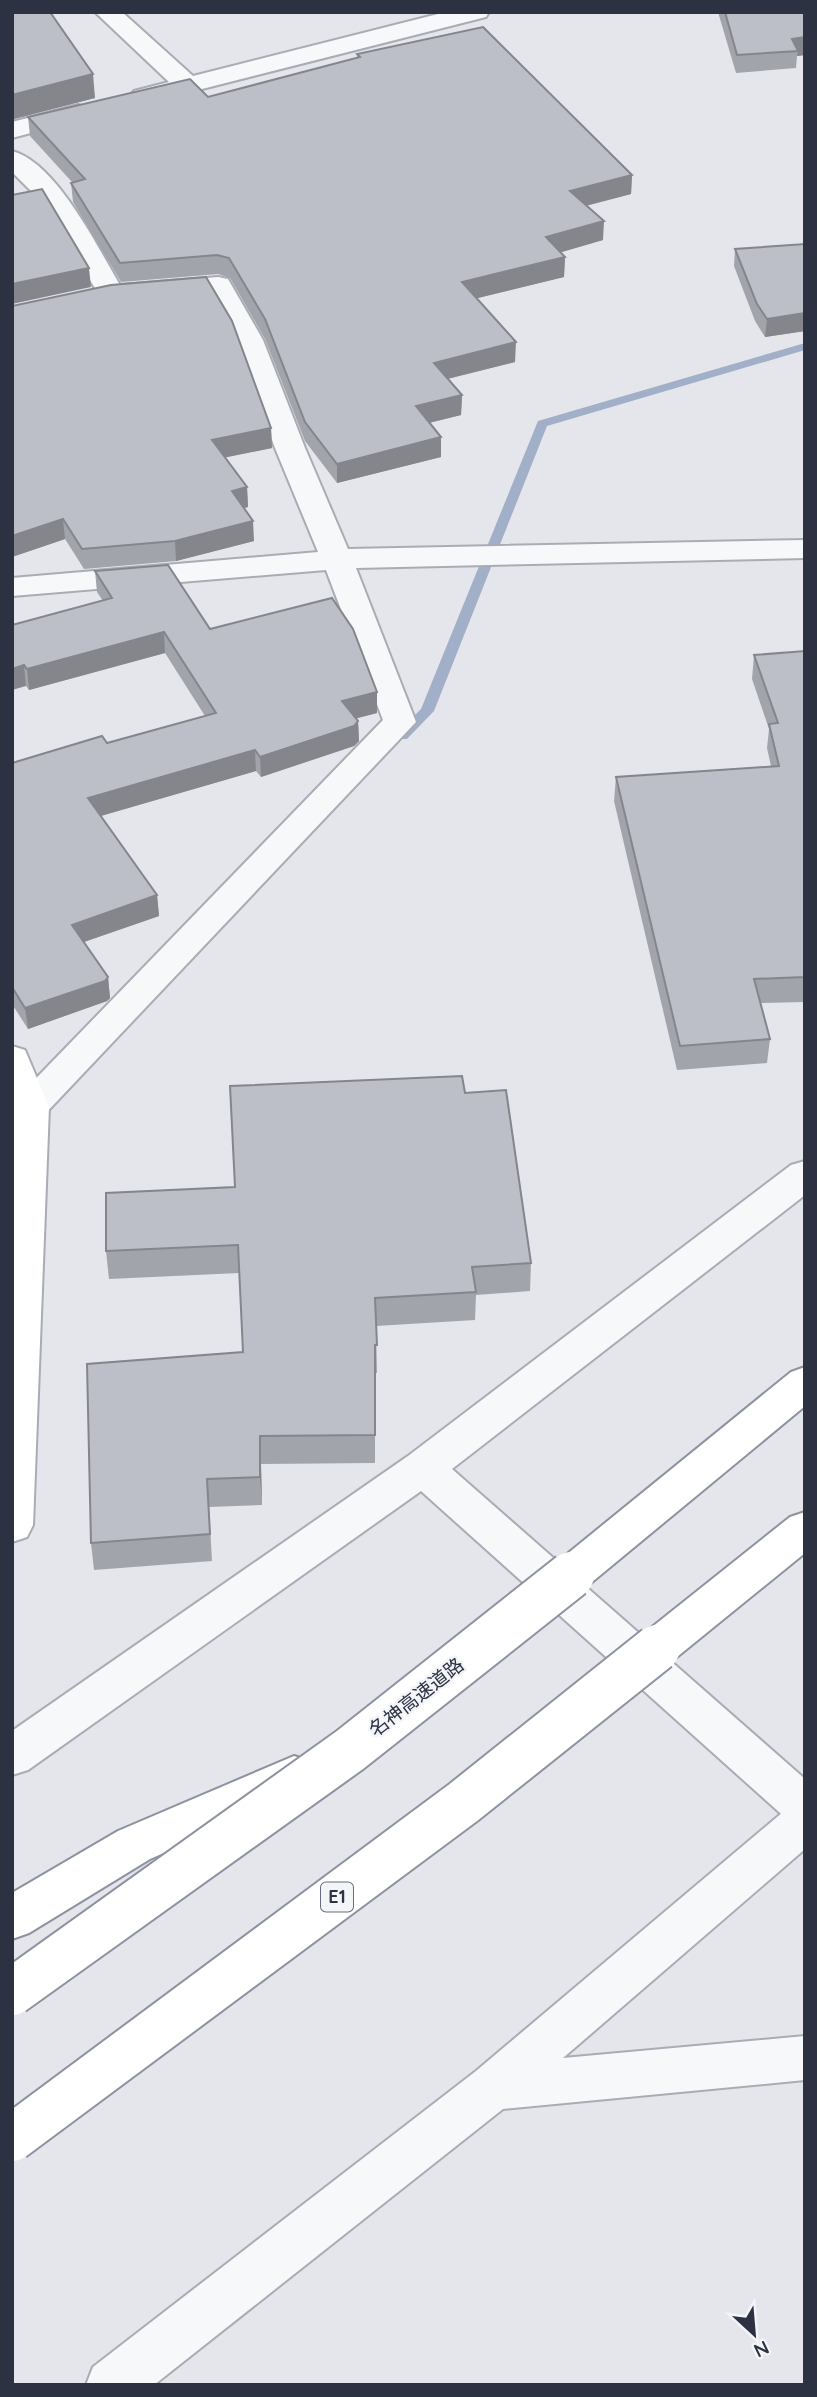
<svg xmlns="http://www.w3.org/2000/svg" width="817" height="2397" font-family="Quicksand,'Noto Sans JP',sans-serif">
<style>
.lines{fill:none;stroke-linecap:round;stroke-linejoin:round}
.stream{fill:#a2afc8;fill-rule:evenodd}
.minor-casing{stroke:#a9acb5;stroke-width:4}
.tertiary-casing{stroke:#a9acb5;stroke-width:4}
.secondary-casing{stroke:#a9acb5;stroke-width:4}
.motorway-casing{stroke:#8d92a1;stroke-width:4}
.minor{fill:#f7f8fa;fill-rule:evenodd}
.tertiary{fill:#f7f8fa;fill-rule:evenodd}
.secondary{fill:#fff;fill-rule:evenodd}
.motorway{fill:#fff;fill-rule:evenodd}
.motorway-bridge-casing{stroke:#8d92a1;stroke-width:50;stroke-linecap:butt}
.motorway-bridge{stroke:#fff;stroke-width:46}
.wall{fill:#a2a4ac}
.shaded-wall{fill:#84868c}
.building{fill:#bcbfc8;stroke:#84868c;stroke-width:2}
.labels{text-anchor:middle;stroke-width:5;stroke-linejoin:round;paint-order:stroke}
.shield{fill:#f4f5f9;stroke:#696c7a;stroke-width:2}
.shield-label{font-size:18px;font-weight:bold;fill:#2d3243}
.street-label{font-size:19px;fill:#2d3243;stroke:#f4f5f9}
</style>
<rect width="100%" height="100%" fill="#e4e6eb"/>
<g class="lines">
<!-- stream -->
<path class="stream" d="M805,343V350L547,426L434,711L407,739H397L395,736L397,733L421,709L538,421Z"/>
<defs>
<path id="minor" d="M95,12H122L193,76L446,12H489L486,17L143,104L134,101L130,96L134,91L169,82Z
M78,105L87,108L91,113L87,118L12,138V122Z
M12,151C56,162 98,248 120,285L218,277L228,279L263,340L305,448L348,549L805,540V558L356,568L416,722L43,1116L30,1120L17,1116L12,1105L17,1098L383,720L326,570L12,596V578L318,552L275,448L235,340L209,294L112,302L102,300L45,205L12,172Z
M805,1161V1195L452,1469L805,1779V1827L789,1821L421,1491L28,1770L12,1775V1731L408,1456L791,1165Z"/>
<path id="tertiary" d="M805,1801V1849L563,2058L805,2036V2080L503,2109L154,2385H86L93,2367L476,2071L789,1807Z"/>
<path id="secondary" d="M12,1046L25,1050L49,1107L33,1525L27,1537L12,1542Z"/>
<path id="motorway" d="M805,1367V1406L586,1587L571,1592L556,1587L550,1575L556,1563L791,1372Z
M805,1512V1553L672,1661L657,1666L642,1661L635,1648L642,1635L790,1517Z
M294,1756L310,1761L317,1775L310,1789L150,1859L29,1933L12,1939V1893L118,1831Z"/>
</defs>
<!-- minor casing -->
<use href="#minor" class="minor-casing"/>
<!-- tertiary casing -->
<use href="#tertiary" class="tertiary-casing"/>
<!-- secondary casing -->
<use href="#secondary" class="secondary-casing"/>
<!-- motorway casing -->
<use href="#motorway" class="motorway-casing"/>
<!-- minor -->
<use href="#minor" class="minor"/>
<!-- tertiary -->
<use href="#tertiary" class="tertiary"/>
<!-- secondary -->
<use href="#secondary" class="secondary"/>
<!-- motorway -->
<use href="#motorway" class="motorway"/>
<defs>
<path id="motorway-bridge" d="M12,1992L350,1750L571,1575
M12,2138L464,1802L657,1648"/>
</defs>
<!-- motorway-bridge casing -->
<use href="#motorway-bridge" class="motorway-bridge-casing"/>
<!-- motorway-bridge -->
<use href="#motorway-bridge" class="motorway-bridge"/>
</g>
<!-- wall -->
<path class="wall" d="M12,12L95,98L14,119L12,116Z
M718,12H805V55L797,56L796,68L736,73Z
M357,54L632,175L631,194L586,206L603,240L560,252L565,257L564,277L476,298L515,362L448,379L462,395L461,415L429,423L441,457L337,483L305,441L265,339L230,278L218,274L121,282L73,202L71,183L72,182L30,136L28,117L208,97L357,58Z
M805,244V331L765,337L755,321L734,266L735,249Z
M12,306L271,428L272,448L225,457L247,487L248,507L244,508L254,541L176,561L84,569L65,539L12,557Z
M95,571L377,713L356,718L358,721L359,741L354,746L261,777L256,771L101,816L157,895L159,916L84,942L108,977L110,998L107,1001L28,1029L12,1004V763L107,743L205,716L165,653L29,690L26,686L12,625L103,601L97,592Z
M805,651V1002L760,1003L770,1039L767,1063L677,1070L614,801L616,777L771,766L767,748L769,729L752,679L754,655Z
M465,1093L531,1263L530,1291L476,1295L475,1320L376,1326L377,1373H375V1463L261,1464L262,1505L209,1507L212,1561L94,1570L91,1543L243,1352L239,1273L109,1279L106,1251L235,1187Z"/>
<!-- shaded-wall -->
<path class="shaded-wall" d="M805,37V55L797,56L798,51L792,39Z
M93,74L95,98L14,119L12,95Z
M632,175L631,194L569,210L570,191Z
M604,221L603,240L545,257L546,237Z
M565,257L564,277L462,302V282Z
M89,268L91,287L12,304V284Z
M805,313V331L765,337L767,319Z
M516,342L515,362L434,382V363Z
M462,395L461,415L416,426V406Z
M271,428L272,448L213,460L212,440Z
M441,437V457L337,483V464Z
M247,487L248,507L233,511L232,491Z
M63,519L65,539L12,557V536Z
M253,521L254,541L176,561L175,541Z
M164,632L165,653L29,690L27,669Z
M24,665L26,686L12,690V669Z
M377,692V713L343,722L342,701Z
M358,721L359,741L354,746L261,777L260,757Z
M255,750L256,771L90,819L88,798Z
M157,895L159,916L75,945L72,925Z
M108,977L110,998L107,1001L28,1029L25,1008Z
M260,1436L261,1464L262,1505L260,1477Z"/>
<!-- building -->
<path class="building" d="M12,12H50L93,74L12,95Z
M725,12H805V37L792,39L798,51L737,55Z
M483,27L632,175L570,191L604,221L546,237L565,257L462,282L516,342L434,363L462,395L416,406L441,437L337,464L305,422L265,319L229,258L217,255L120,263L71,183L85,179L28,117L190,79L208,97L360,57L357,54Z
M42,189L89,268L12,284V195Z
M805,244V313L767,319L757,304L735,249Z
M206,277L232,321L271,428L212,440L247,487L232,491L253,521L175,541L82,549L63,519L12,536V306L111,285Z
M168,565L210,629L332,598L353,629L377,692L342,701L358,721L354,726L260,757L255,750L88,798L157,895L72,925L108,977L105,981L25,1008L12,987V763L102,736L107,743L216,713L164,632L27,669L24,665L12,669V625L112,598L95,571Z
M805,651V977L754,979L770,1039L680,1046L616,777L779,766L769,724L778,723L754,655Z
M462,1076L465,1093L506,1090L531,1263L472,1267L476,1292L375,1298L377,1345H375V1435L260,1436V1477L207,1479L210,1534L91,1543L87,1364L243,1352L238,1245L106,1251V1193L235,1187L230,1086Z"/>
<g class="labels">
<!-- shield labels -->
<rect class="shield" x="321" y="1882.5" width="32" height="29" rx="5"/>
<g class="shield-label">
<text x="337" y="1903">E1</text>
</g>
<!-- street labels -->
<g class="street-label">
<text transform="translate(416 1697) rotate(-38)" y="7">名神高速道路</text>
</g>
</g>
<!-- border -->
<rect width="817" height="2397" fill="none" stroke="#2d3243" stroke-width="28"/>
<!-- north arrow -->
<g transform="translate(754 2334) rotate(154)" stroke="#f4f5f9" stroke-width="5" paint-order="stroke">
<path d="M0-5L12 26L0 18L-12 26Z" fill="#2d3243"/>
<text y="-10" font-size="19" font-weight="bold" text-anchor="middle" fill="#2d3243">N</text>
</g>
</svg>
